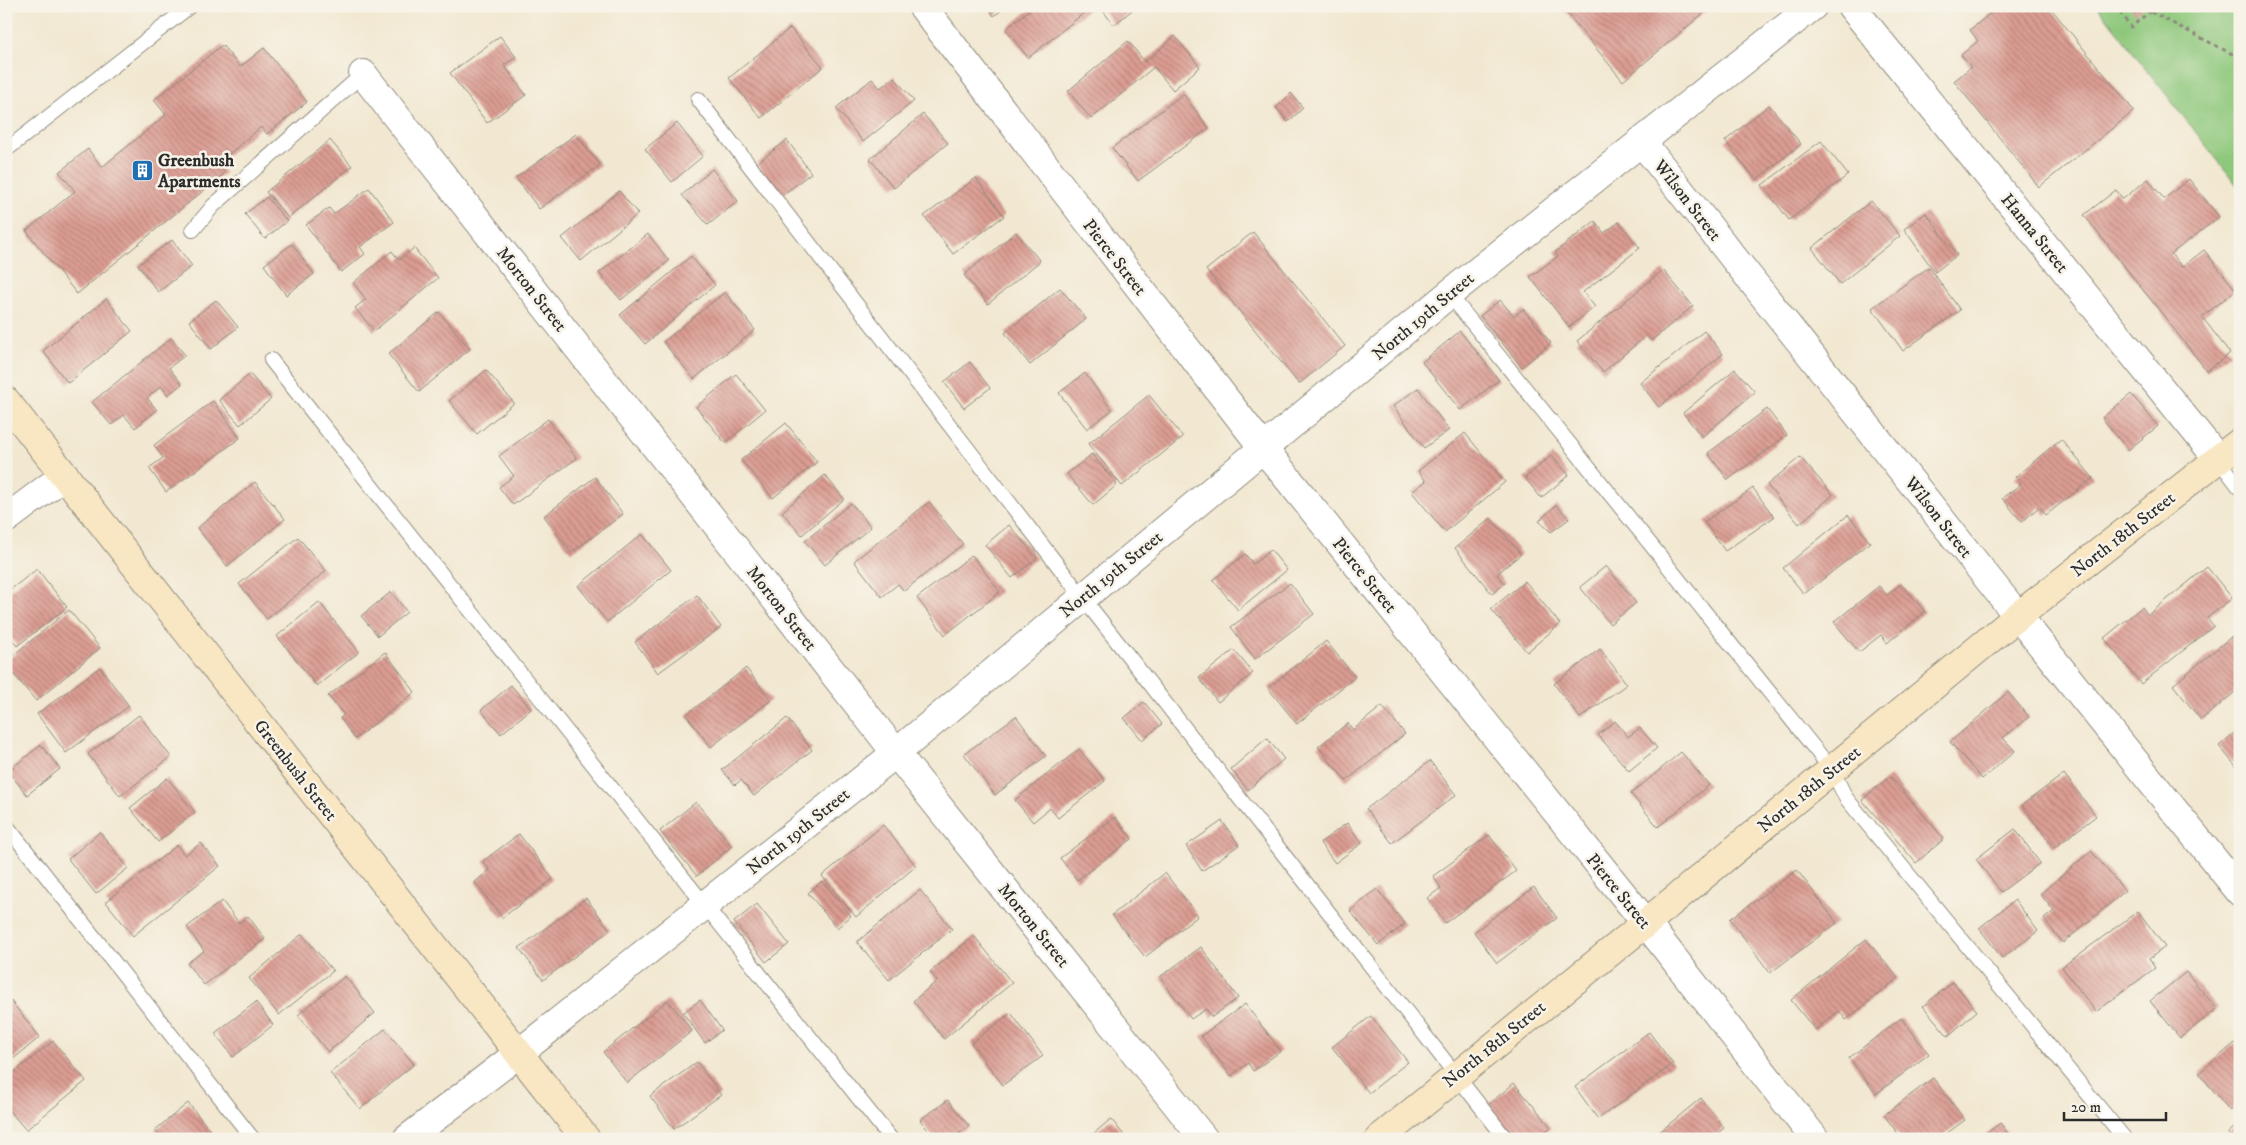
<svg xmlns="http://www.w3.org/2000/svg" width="2246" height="1145" font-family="'IM FELL DW Pica',serif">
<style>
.park{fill:#8ec87c;stroke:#5c7a54}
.building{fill:url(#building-back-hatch)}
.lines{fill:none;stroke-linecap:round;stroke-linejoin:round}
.service-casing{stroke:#8e8a7e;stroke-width:16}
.minor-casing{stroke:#8e8a7e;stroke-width:30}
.secondary-casing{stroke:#8e8a7e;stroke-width:30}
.path{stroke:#8e8a7e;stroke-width:3;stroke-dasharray:4 4;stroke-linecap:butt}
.service{stroke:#fff;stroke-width:14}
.minor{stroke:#fff;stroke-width:28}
.secondary{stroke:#f9e7c3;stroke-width:28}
.labels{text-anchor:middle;stroke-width:5;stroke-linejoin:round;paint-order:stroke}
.poi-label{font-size:18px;font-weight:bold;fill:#2b2b2b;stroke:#f7f3e8;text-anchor:start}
.street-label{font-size:18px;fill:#2b2b2b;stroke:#f7f3e8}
</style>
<defs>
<pattern id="building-back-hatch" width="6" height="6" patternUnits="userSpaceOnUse" patternTransform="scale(1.25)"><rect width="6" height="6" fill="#dc9d93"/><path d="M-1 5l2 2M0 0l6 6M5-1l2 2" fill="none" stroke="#b38078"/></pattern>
</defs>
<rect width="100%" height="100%" fill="#f7f3e8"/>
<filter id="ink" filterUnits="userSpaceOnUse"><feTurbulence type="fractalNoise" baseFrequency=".02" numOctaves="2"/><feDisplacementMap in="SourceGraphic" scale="10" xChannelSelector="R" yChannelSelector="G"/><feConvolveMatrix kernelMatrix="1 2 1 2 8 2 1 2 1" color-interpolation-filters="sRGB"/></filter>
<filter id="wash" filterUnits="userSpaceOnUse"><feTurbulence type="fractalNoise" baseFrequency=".0096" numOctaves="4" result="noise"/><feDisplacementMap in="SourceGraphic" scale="20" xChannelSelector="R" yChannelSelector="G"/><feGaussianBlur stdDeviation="1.12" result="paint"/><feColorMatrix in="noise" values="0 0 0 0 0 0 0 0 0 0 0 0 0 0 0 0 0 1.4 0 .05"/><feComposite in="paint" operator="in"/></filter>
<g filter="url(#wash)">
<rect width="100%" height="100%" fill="#f2e8d1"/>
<!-- park -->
<path class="park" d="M2097,6H2240V189Z"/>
<g id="blocks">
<!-- building -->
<path class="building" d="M987,6H1007L994,16Z
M1034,6H1088L1090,8L1028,58L1006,29Z
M1099,6H1137L1114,25Z
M1561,6H1712L1623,81Z
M1999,6H2049L2134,111L2039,187L1954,81L1971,67L1961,55L1978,41L1970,30Z
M2130,6H2146L2135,14Z
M790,28L823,67L761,118L729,78Z
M500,36L516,57L504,65L526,95L487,123L450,73Z
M1175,36L1200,67L1173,90L1154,67L1091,119L1068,91L1128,41L1145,62Z
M222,45L240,67L264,48L307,102L267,134L261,127L217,164L225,173L77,294L26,231L75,191L59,172L88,149L102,167L166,115L154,100Z
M894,77L914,101L863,142L836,108L872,79L880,88Z
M1291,93L1303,108L1288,122L1276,108Z
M1183,94L1209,128L1138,181L1112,148Z
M1769,105L1801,144L1756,180L1725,141Z
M923,114L948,143L894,188L870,159Z
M677,123L703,156L672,182L645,149Z
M576,134L600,165L539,209L516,178Z
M330,140L352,166L288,218L266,192Z
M787,140L811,173L781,196L757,163Z
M1821,141L1848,175L1789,220L1762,185Z
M712,169L738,201L708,225L682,195Z
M976,178L1004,216L953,254L924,216Z
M2148,179L2164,199L2189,179L2219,217L2171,254L2182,267L2204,250L2236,290L2202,317L2230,353L2207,371L2084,215L2116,190L2123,199Z
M369,188L394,222L360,247L365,254L341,272L306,225L329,208L334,214Z
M619,191L638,214L581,261L562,238Z
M267,197L287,221L265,239L245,214Z
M1871,201L1900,236L1840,284L1812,248Z
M1926,213L1957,255L1935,272L1904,229Z
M1595,221L1604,233L1619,222L1640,248L1583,292L1595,307L1569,327L1530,277L1558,256L1555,252Z
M1016,232L1040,261L988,304L964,275Z
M1253,232L1345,346L1299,384L1206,270Z
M648,234L669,261L621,300L599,273Z
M172,240L192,266L158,292L138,265Z
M292,244L314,274L286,295L264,265Z
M414,248L438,278L374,331L355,308L366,299L353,283L392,251L399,260Z
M691,256L715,285L645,344L620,315Z
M1929,267L1960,310L1903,351L1872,308Z
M1663,270L1693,306L1651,341L1646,336L1603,372L1577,341Z
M1060,288L1086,319L1030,365L1005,333Z
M725,292L755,330L694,379L663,342Z
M106,299L132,331L68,383L43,351Z
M216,300L238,327L211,349L189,321Z
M1500,300L1514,316L1523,309L1551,343L1522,367L1480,316Z
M439,312L470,349L419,392L388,354Z
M1460,331L1499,380L1460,410L1422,362Z
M1704,331L1723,354L1659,407L1640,383Z
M171,338L185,355L169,368L182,384L168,395L161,386L147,398L157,410L135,428L124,415L111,425L92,402Z
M970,362L990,388L964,408L944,382Z
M1735,369L1755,392L1702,437L1683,413Z
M486,370L514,403L477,434L449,401Z
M1085,373L1112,410L1087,429L1059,393Z
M250,374L271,399L240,425L219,400Z
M736,374L765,410L725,443L696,407Z
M1418,388L1449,430L1424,448L1393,406Z
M2131,394L2158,426L2128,450L2102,418Z
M1149,395L1183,437L1122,486L1088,444Z
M213,401L240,438L166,492L149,468L163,458L154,445Z
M1767,409L1787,435L1728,480L1708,453Z
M548,419L577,458L513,505L499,487L514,476L499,456Z
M786,423L817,462L773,498L741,460Z
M1465,433L1505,482L1445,532L1412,492L1426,481L1418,471Z
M2061,439L2093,478L2046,515L2039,507L2022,522L2002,498L2021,484L2015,477Z
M1092,454L1117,485L1093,505L1067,474Z
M1552,455L1569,475L1541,498L1525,478Z
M1800,457L1833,495L1799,524L1767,485Z
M825,475L844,499L802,535L782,512Z
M595,477L623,514L571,553L544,516Z
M255,482L285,519L227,566L197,528Z
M1753,488L1774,517L1725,551L1704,522Z
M929,502L963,544L904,591L898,584L882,597L854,561Z
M851,503L871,527L825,565L805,541Z
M1556,505L1569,519L1551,532L1539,521Z
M1848,515L1870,542L1804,594L1783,568Z
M1491,518L1521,554L1497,574L1505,583L1492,594L1455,548Z
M1009,525L1037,558L1012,578L985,545Z
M642,534L671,570L607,622L578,586Z
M298,537L326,571L267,619L239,584Z
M1271,550L1287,570L1238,610L1213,580L1245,554L1253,564Z
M972,555L1000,592L945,635L917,598Z
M1606,566L1636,603L1610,624L1580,587Z
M2207,567L2232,598L2207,618L2214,626L2141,684L2104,638L2142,607L2148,615Z
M37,569L67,607L17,646L6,632V593Z
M1525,581L1560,624L1527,652L1491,609Z
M1290,583L1314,614L1255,659L1231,627Z
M1901,584L1925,612L1887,643L1881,635L1859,652L1834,622L1879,586L1887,595Z
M391,592L407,612L378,636L361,616Z
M697,595L721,627L658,673L635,642Z
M319,602L359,652L317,686L277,636Z
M69,610L100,648L36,701L6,665V661Z
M2231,637L2240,648V688L2201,720L2173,685Z
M1326,641L1355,677L1297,724L1268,688Z
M1600,649L1627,684L1580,718L1554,684Z
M1234,650L1253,673L1218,702L1199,678Z
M385,652L415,692L355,739L340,718L344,715L328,696Z
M100,667L129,706L66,753L37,714Z
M746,668L771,700L711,747L686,715Z
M511,685L531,709L501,734L481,710Z
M2008,692L2029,717L2003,738L2015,751L1982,779L1950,742Z
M1144,702L1162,724L1142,740L1124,718Z
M1382,706L1405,734L1346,781L1318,747L1348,723L1353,730Z
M139,715L171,757L120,796L88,754Z
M1016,716L1046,756L995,795L964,754Z
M787,718L812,750L754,796L741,780L735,785L722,770Z
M1615,721L1628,737L1640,728L1657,748L1629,771L1598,735Z
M2240,728V771L2219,746Z
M1267,738L1284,759L1248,790L1231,769Z
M41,745L60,769L27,795L8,771Z
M1079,749L1105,781L1058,818L1050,808L1033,822L1015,800Z
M1681,752L1709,785L1658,827L1631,794Z
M1430,761L1456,795L1392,843L1366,809Z
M2064,774L2096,816L2054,848L2022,805Z
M1890,776L1944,839L1916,863L1862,800Z
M167,778L195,812L158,842L130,808Z
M696,802L732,846L697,876L660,831Z
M1115,817L1132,839L1077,880L1060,858Z
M1222,821L1239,845L1202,871L1186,846Z
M1347,823L1362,843L1335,863L1320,843Z
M883,825L916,866L856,917L822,876Z
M2015,829L2040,863L2001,892L1976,859Z
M100,832L128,868L96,894L68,859Z
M519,834L553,879L502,918L475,882L490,870L483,861Z
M1489,835L1516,871L1445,923L1427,898L1441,888L1433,876Z
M201,843L220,866L133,936L106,902L177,845L185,855Z
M2091,851L2125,891L2063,943L2044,919L2054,911L2040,894Z
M1797,870L1837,923L1770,973L1730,919Z
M1165,873L1198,916L1145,957L1112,915Z
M822,881L851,916L837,928L808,893Z
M1534,887L1557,918L1497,963L1474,932Z
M1377,889L1405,924L1378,945L1350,911Z
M920,890L952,929L889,980L857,942Z
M586,898L610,930L543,980L519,948Z
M2015,900L2038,931L2002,958L1979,928Z
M222,901L239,923L248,916L265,939L204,985L187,963L204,951L187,927Z
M757,904L789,944L766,962L734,922Z
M2138,911L2165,947L2149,959L2155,968L2096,1012L2062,967Z
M302,934L333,971L279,1015L249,978Z
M974,936L1012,983L944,1039L913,1001L937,981L930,972Z
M1866,939L1898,978L1846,1020L1839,1011L1815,1030L1791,1000Z
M1201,947L1238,998L1212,1017L1206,1009L1191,1019L1160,977Z
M2186,972L2217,1009L2180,1038L2150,1001Z
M345,976L375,1013L328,1052L298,1015Z
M1953,982L1977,1011L1948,1036L1923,1006Z
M10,1000L40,1037L6,1065V1003Z
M668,1000L692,1031L627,1083L603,1052Z
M700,1000L722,1030L705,1043L683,1013Z
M256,1002L273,1025L233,1057L215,1033Z
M1245,1004L1281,1051L1253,1071L1248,1063L1231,1076L1201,1036Z
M1011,1013L1043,1056L1003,1085L971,1043Z
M1371,1016L1408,1062L1369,1093L1332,1047Z
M1901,1018L1929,1054L1876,1094L1849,1058Z
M385,1029L414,1064L360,1109L330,1073Z
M1649,1032L1673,1064L1598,1119L1575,1087Z
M53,1041L86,1081L26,1130L6,1107V1079Z
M2235,1043L2240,1049V1103L2230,1111L2199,1073Z
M697,1062L721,1095L674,1129L650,1096Z
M1933,1078L1965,1120L1939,1139H1902L1884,1115Z
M1514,1083L1551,1127L1536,1139H1516L1488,1105Z
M1701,1098L1724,1128L1711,1139H1651Z
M948,1100L969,1126L952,1139H935L920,1120Z
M188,1103L217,1139H162L155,1130Z
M1111,1119L1127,1139H1087Z
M2000,1123L2012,1139H1979Z
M2240,1123V1139H2232L2228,1133Z"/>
</g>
</g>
<g filter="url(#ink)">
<use href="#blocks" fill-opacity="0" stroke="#8e8a7e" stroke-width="1"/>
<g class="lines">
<defs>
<path id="service" d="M698,99L1083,598L1506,1139
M6,150L190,6
M193,230L213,206L363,74
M1449,294L1832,770L1846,798L2125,1139
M271,360L891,1139
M2218,459L2240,488
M6,825L253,1139"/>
<path id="minor" d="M922,6L1264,449L1646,923L1815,1139
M1851,6L2218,459
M363,74L896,753L1204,1139
M1641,141L1997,590L2240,892
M6,519L65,475
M407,1139L519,1053L896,753L1449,294L1813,6"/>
<path id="secondary" d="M6,401L586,1139
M1379,1139L1646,923L2018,616L2240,442"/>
</defs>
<!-- service casing -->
<use href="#service" class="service-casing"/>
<!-- minor casing -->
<use href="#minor" class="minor-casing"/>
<!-- secondary casing -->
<use href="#secondary" class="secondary-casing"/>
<!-- path -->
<path class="path" d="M2115,6L2131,27L2157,6
M2151,12L2240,58"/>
<!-- service -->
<use href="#service" class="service"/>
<!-- minor -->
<use href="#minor" class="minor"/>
<!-- secondary -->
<use href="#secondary" class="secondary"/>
</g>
</g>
<!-- icons -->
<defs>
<symbol id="building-square" viewBox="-11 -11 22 22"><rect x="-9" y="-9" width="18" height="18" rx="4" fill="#1f6fb2" stroke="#f7f3e8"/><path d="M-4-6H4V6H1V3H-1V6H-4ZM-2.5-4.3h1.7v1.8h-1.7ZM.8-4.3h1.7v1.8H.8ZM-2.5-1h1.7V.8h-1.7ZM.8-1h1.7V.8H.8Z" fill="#fff"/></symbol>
</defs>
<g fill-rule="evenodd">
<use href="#building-square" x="130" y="158" width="25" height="25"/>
</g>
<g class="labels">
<!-- poi labels -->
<g class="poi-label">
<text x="158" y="166">Greenbush<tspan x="158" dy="21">Apartments</tspan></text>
</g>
<!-- street labels -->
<g class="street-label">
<text transform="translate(1688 200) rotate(52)" y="6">Wilson Street</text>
<text transform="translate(2035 233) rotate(51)" y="6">Hanna Street</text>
<text transform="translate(1115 257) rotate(52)" y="6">Pierce Street</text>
<text transform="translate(532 289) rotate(52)" y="6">Morton Street</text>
<text transform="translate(1423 316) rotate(-40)" y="6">North 19th Street</text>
<text transform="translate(1939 517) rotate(52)" y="6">Wilson Street</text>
<text transform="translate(2123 534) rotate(-38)" y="6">North 18th Street</text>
<text transform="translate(1111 574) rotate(-39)" y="6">North 19th Street</text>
<text transform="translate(1365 575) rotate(51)" y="6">Pierce Street</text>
<text transform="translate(782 608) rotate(52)" y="6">Morton Street</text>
<text transform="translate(296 770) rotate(52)" y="6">Greenbush Street</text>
<text transform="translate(1809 789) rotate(-39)" y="6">North 18th Street</text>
<text transform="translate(798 831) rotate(-39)" y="6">North 19th Street</text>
<text transform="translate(1619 891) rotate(51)" y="6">Pierce Street</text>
<text transform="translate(1034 925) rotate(51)" y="6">Morton Street</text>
<text transform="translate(1494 1044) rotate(-39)" y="6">North 18th Street</text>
</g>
</g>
<!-- margin -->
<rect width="2246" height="1145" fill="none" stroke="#f7f3e8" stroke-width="25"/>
<!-- scale -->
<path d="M2064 1112v8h102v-8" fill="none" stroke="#2b2b2b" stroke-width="2.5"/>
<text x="2071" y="1112" font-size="15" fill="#2b2b2b" stroke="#f7f3e8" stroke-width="4" paint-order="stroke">20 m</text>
</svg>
